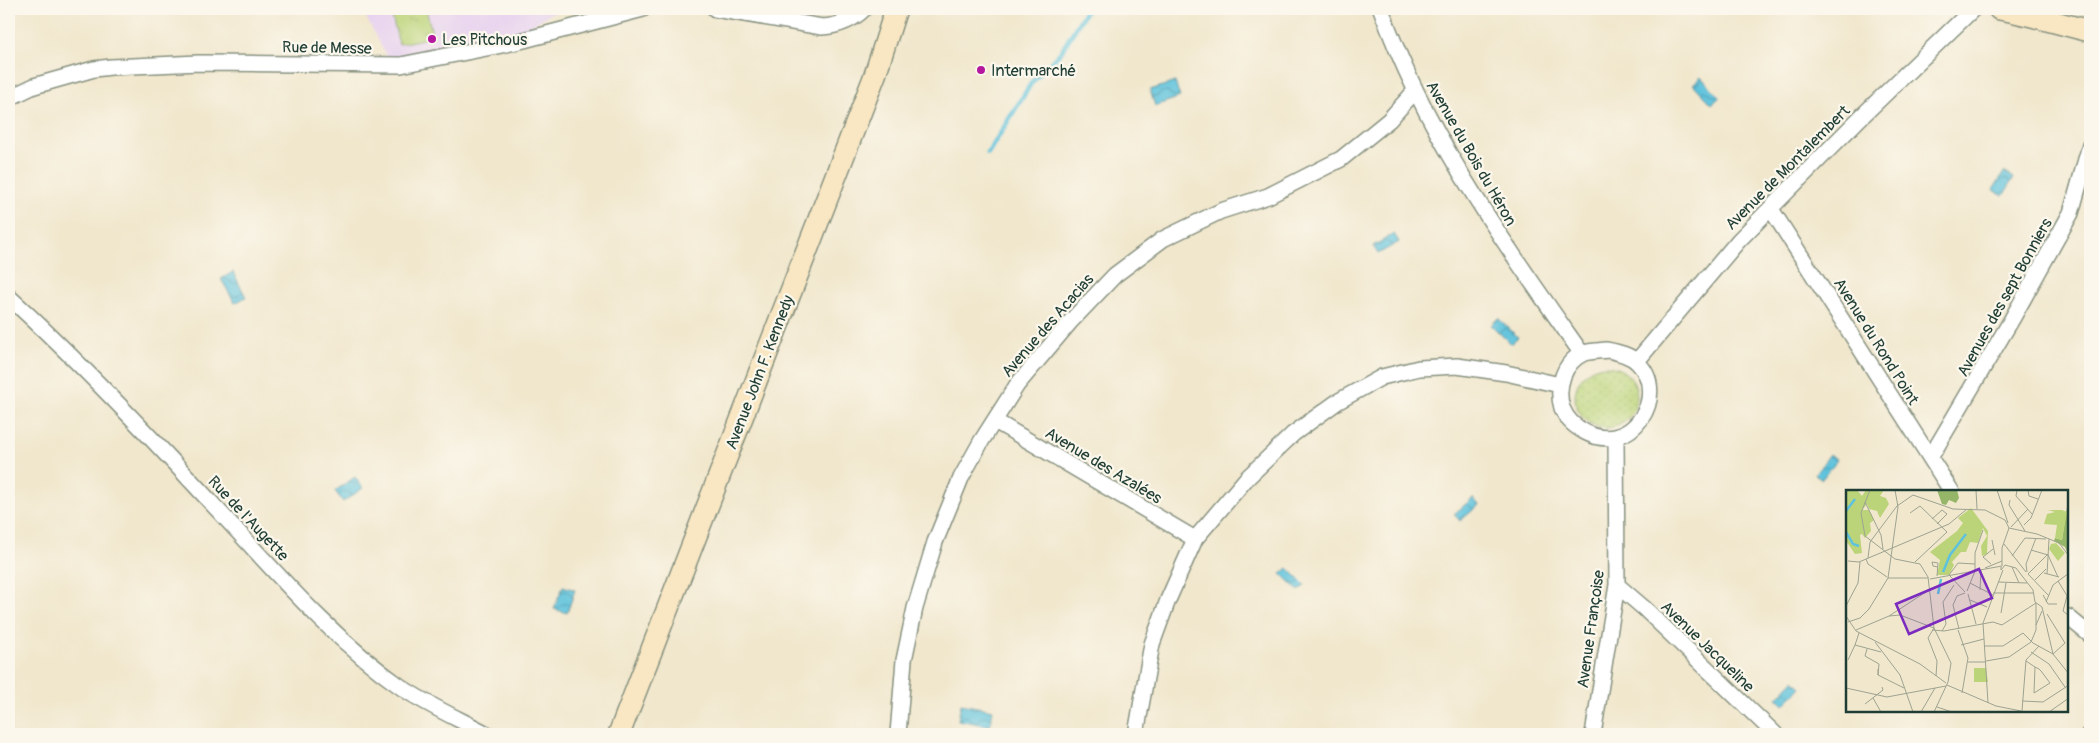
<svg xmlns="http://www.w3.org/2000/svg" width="2099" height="743" font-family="Pangolin,sans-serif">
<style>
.built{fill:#e7d2ef}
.grass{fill:url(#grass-dots);stroke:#6e8856}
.park{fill:url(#park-tufts);stroke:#6e8856}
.water{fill:url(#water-waves);stroke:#3e8088}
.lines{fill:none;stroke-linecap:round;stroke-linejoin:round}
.stream{stroke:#5ec2dc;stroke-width:5}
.street-casing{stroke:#889280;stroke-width:18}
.secondary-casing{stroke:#889280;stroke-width:24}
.street{stroke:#fff;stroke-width:15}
.secondary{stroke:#f9e7c3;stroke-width:21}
.poi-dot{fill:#b5179e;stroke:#fbf7ec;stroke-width:2}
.labels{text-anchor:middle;stroke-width:4.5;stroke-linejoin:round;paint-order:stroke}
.poi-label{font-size:16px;fill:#1f3d34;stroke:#fbf7ec;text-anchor:start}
.street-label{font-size:16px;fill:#1f3d34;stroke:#fbf7ec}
.inset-river{fill:none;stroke:#5ec2dc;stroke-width:2.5}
.inset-road{fill:none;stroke:#9da390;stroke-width:1}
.view{fill:#7b2cbf;fill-opacity:0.15;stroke:#7b2cbf;stroke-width:2.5}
.inset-edge{fill:none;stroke:#1f3d34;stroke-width:2.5}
</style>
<defs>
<pattern id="grass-dots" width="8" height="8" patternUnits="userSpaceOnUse" patternTransform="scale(1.25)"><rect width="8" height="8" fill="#bcd479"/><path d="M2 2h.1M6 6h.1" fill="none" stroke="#a1b769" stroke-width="1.8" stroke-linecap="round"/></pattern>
<pattern id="park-tufts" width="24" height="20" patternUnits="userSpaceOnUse" patternTransform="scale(1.25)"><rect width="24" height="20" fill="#bcd479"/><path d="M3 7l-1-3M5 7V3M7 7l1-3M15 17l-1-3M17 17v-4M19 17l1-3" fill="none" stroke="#a1b769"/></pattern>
<pattern id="water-waves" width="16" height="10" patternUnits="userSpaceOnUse" patternTransform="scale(1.25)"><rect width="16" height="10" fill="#5ec2dc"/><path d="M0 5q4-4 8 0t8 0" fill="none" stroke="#4d9fb3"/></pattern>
</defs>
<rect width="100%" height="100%" fill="#fbf7ec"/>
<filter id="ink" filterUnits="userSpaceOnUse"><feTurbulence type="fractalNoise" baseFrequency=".02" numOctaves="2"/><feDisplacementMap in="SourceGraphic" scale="10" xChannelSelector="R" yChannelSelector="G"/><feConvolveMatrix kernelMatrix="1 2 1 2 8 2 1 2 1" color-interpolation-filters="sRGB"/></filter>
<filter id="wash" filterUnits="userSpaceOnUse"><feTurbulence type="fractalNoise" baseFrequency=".0096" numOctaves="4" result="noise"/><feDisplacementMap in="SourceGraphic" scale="20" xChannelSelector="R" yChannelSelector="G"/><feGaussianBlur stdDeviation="1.12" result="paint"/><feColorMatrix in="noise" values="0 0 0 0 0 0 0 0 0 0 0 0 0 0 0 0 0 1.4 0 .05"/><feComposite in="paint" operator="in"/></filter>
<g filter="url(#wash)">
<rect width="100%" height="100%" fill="#f1e7cd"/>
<!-- built -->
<path class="built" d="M362,9H569L549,14L526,29L410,57L388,59Z"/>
<!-- grass -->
<path class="grass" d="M1575 397a31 31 0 1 1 62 0a31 31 0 1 1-62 0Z"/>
<!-- park -->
<path class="park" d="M390,9H426L433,37L399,44Z"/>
<!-- water -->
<path class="water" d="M1701,77L1720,97L1712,104L1693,84Z
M1175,82L1180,97L1155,106L1150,90Z
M2004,172L2014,178L2003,196L1993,190Z
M1394,234L1399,242L1378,254L1373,246Z
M233,272L246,297L235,303L221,279Z
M1498,318L1518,337L1511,344L1491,325Z
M1830,454L1837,460L1822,479L1815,474Z
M355,477L363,488L343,502L335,491Z
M1473,498L1479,505L1460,521L1454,514Z
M1288,568L1305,585L1299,591L1281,574Z
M563,586L575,590L567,613L554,609Z
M1794,680L1801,687L1784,705L1777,698Z
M961,704L993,710L990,726L958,720Z"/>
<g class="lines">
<!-- stream -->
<path class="stream" d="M988,153L1032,82L1061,52L1087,9"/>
</g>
</g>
<g filter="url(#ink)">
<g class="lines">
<defs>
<path id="street" d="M715,9L822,27C838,26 852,21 864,9
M1381,9C1427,137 1505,244 1582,354
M9,98L34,86L94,69L111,67L199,63L401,65L516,42L643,9
M1771,209L1952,492
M9,297C81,363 150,436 216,508C275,571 330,637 401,687C427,705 459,719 487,734
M1607,350C1617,352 1631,355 1638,363C1670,395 1631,457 1585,432C1574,426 1567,420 1562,408C1556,388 1563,362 1584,353C1591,351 1600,351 1607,350Z
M1637,361L1739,240L1860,118L1973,9
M995,421L1195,539
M1930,458L2012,319L2071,213L2090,145
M1617,585L1645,609L1775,734
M2068,617L2090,635
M898,734L904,660L915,608L935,542L961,478L982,440L1017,385L1071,321L1115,275L1163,239L1221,211L1268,196L1341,159L1389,120L1415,91
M1136,734L1152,644L1168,600L1195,539L1246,479L1293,434L1337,402L1382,377L1419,368L1457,366L1506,373L1560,385
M1593,734L1617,585L1616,437
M2089,734L2090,733"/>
<path id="secondary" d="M1999,9C2030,14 2059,24 2090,31
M619,734L875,75L896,9"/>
</defs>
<!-- street casing -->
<use href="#street" class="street-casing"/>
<!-- secondary casing -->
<use href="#secondary" class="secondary-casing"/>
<!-- street -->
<use href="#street" class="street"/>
<!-- secondary -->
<use href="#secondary" class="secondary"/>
</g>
</g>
<!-- markers -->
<g class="poi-dot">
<circle cx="432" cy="39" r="5"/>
<circle cx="981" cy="70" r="5"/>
</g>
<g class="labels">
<!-- poi labels -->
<g class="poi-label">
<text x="442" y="45">Les Pitchous</text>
<text x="991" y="76">Intermarché</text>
</g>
<!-- street labels -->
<g class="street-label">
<text transform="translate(327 47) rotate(1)" y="6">Rue de Messe</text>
<text transform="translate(1472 153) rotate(60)" y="6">Avenue du Bois du Héron</text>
<text transform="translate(1787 167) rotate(-45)" y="6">Avenue de Montalembert</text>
<text transform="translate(2004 297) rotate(-61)" y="6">Avenues des sept Bonniers</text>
<text transform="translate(1047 325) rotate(-49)" y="6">Avenue des Acacias</text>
<text transform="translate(1877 341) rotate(58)" y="6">Avenue du Rond Point</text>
<text transform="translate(759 372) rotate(-69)" y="6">Avenue John F. Kennedy</text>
<text transform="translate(1104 465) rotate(31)" y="6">Avenue des Azalées</text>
<text transform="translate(249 518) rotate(47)" y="6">Rue de l'Augette</text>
<text transform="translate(1590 629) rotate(-82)" y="6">Avenue Françoise</text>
<text transform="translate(1708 646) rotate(44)" y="6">Avenue Jacqueline</text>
</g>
</g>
<!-- overview -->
<g transform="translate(1846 490)">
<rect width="222" height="222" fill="#f1e7cd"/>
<path d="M128,178H140L142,192H128Z" fill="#bcd479"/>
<path d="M91,0H111L113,8L110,13L103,10L100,15L96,14ZM222,10V64L219,57L208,51L209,48L216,50Z" fill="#95b669"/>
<path d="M0,0H11L16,6L20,0H38L34,6L40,8L43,14L34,28L31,21L23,19L21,14L16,20H23L28,30L24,33L25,41L19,48L16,44L14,45L16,63L9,64L0,51ZM125,18L142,41L141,64L136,66L135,56L141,46L137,38L132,53L124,52L120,62H115L106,72L108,75L103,85H91L94,70L84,62L111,41L117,33L112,28Z" fill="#bcd479"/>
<path d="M202,20H216L221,22L216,50L209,48L211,35L198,34L201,24L209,22Z" fill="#bcd479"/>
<path d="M210,53L219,63L212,71L203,59L205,54Z" fill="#bcd479"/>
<path class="inset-river" d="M0,21L9,9M0,42L7,54L13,56M97,82L104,65L120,44M92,104L95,89"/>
<path class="inset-road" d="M24,0L15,23L19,46L49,69L74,74L82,87M130,0L131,19M151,0L162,33M171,0L170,6L186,24M182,0L183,6L192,9M164,10L163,15L179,41M19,12L35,45L37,59M64,23L74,16L101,42L69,72M86,29L96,20L101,24L91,34M178,35L185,28L196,0M165,37L182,19M163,38L191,44L213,53L223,66M146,50L149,65M158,54L180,82M185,60L202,65L212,87M166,66L179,48L200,49M22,68L24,52L51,16L67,5L107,19L139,20L159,30L163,38M20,69L22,74L41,87M2,71L13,72L103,34L121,19M145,74L137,67L147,59M156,76V58L163,38M155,77V80L159,75L170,78L187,100L189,112L196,117M166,77L173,93M139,78L156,71M129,81V63L137,40M181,82L180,74L190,48M198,83L213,87M182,84L203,106M182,84L202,64M201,84L203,49M91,86L92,73L86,72L87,76L92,77M82,87L88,138L105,173L102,192L88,222M42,88L52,17L49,0M42,88H82M84,89L156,76M189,90L200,79M212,91L223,109M152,92L181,93M124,93L147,105M134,100L135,80M121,101L129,81M119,102L103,85L112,73L129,74M147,103H187M122,104L130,134M197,105L202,114H211M221,106L217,121L223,126M124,110L141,117M200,112L207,95L223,83M0,116L12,93L14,72M196,117L207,164L223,184M155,123L160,93M201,124L219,153L207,164M0,126L10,141L74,174L100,193M43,126L54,125L88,138L82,148L91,171L90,186M2,132L14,128L23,119L42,88M190,135L196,121M113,139L107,115L111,106L119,103M10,140L43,126L86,98M86,140L98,141L147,132L156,135L190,113M112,140L122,168L116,203M96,141L100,134L97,112L108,95M13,143L9,155L35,162M29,152L54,185L67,222M115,155L138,149M139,156H157L177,143L187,153L207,164M21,159L19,166L33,174L32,185V179M185,162L203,174L219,197M2,170L9,155M140,171L163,167L185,152L190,140V113M180,171L189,177L193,179L195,181L204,193L188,203L189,177M122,172H140M32,185L58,198M101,195L150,216L175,221M0,198L41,207L100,196M27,208L35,222M176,211L197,212L223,195M142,213L137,133L157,80M19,214L37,200L36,197M91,217L106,222M176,221L180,170L193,156M75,222L89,198M203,222L223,208"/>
<path class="view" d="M133,79L146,108L63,144L50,114Z"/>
<rect width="222" height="222" class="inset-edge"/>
</g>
<!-- margin -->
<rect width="2099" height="743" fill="none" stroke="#fbf7ec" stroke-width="30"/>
</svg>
